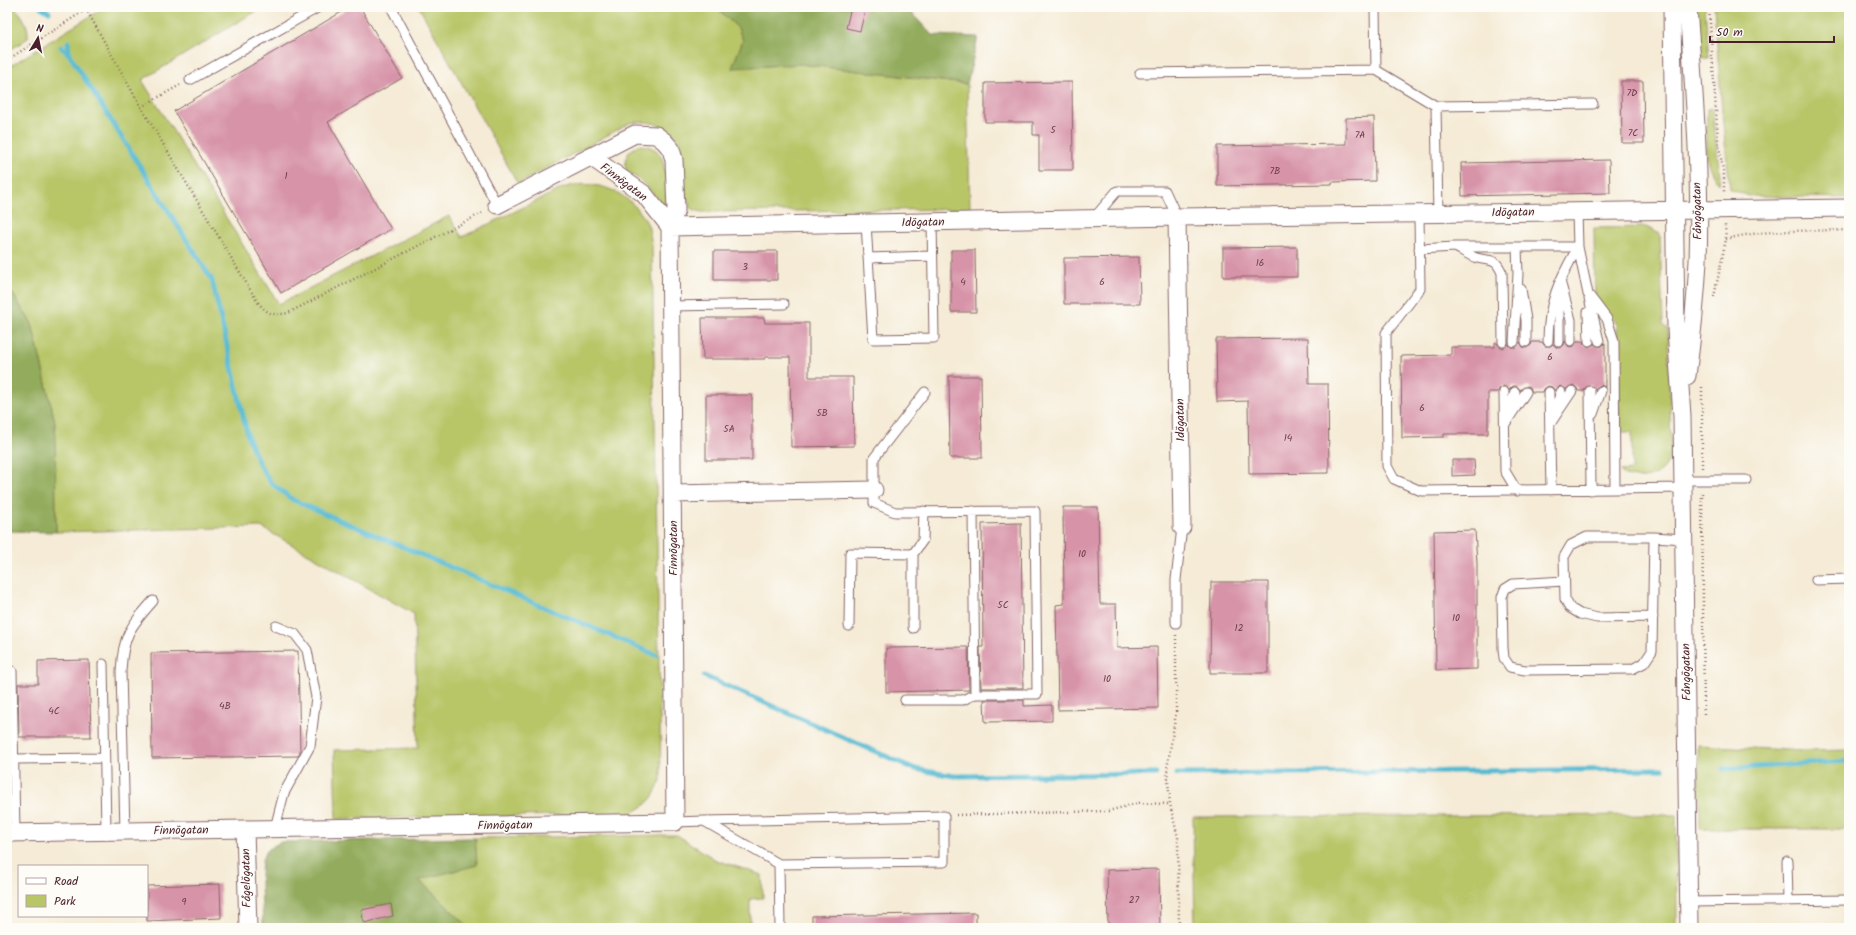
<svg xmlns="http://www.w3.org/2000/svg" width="1856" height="935" font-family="Kalam,sans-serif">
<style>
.green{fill:#b8c668;stroke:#81724a}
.forest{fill:#92ab5c;stroke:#6e6544}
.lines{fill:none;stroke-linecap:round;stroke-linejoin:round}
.stream{stroke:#53b9d1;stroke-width:5}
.building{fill:#d793a8}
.lane-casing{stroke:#866667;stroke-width:11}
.street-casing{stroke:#866667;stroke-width:19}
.path{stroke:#866667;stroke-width:2.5;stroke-dasharray:1 3;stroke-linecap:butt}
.lane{stroke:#fff;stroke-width:9}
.street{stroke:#fff;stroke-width:17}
.labels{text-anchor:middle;stroke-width:3.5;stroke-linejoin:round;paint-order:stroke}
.number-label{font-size:10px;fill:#6d3c4a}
.street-label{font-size:12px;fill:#4a1f2b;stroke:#fdfcf7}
</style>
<rect width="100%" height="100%" fill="#fdfcf7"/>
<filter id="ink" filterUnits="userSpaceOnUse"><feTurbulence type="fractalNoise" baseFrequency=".025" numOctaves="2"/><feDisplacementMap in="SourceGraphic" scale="8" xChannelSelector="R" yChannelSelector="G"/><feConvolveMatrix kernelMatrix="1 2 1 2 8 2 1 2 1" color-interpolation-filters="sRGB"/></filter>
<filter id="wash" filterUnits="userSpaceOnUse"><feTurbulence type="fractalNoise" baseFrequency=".012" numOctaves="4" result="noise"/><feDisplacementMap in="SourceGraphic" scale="16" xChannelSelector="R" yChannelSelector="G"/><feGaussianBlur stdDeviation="0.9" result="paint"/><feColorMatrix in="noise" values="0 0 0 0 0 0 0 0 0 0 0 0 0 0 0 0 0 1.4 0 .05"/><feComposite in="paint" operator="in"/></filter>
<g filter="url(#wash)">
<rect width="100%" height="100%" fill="#f5ebd6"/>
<!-- green -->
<path class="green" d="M7,7H14C23,16 29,25 28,38L7,52Z
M105,7H263L142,80L279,304L449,216L462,237L563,188C595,177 631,192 647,223C650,229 650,237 652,244L661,780C653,799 649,804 630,814L336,819L334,750L418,748L414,614L261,527L56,532L55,422L32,324L7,285V68Z
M419,7H716L738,28L743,40L732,68L800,64L967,84L970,209L701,212L692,209C679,188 686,170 681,148C676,126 649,119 630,123L518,184Z
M1695,7H1705L1709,58H1703L1698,35Z
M1714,7H1849V198L1749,196L1730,189L1723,124Z
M1712,108L1720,176L1719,184C1700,159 1707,137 1707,109Z
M641,145C647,146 654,147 659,153C667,163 666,190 668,203L666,209L662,208C655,191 641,181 626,170C624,157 628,149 641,145Z
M1646,227L1660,234L1663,325L1668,329L1671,452C1669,458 1668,464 1663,469C1653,480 1630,482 1620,471L1632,470V432H1620L1617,324L1595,299L1594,228Z
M1698,745L1805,751L1849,750V829H1700Z
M1676,815L1677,927L1675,928H1195L1193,817Z
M677,835L716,860L762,875L763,898L750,899V928H470L418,879L477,865L475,838Z"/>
<!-- forest -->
<path class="forest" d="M716,7H906L932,35L978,37L967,84L800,64L732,68L743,40L738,28Z
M7,285L32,324L55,422L56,532L7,531Z
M475,838L477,865L419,880L470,928L263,927C263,912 258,867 264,855C267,849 275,845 281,842Z"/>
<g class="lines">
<!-- stream -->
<path class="stream" d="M41,7L49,12
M68,42L69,54
M61,47L69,54L212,280L248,437L259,464L271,483L293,500L656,655
M704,676L915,769L954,776L1156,774
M1723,769L1849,761
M1177,774L1663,769"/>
</g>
<g id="blocks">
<!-- building -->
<path class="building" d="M350,7H360L402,78L328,122L391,229L281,293L174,111Z
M851,7H866L860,31L846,28Z
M1621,81H1643L1644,143H1622Z
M1072,82L1073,170H1039V135H1033V122H985V83Z
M1374,117L1375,181L1332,182V184L1217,186V146L1346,144V118Z
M1609,160L1610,193L1462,196L1461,163Z
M1297,247V277H1223V248Z
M951,250H975L976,312H951Z
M714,251H777V280H714Z
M1139,257L1140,304H1064V258Z
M702,318H764L765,323H809V377H853L854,446L791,447L790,357H765V359H703Z
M1308,338L1309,384H1328L1329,473L1249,474L1248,401L1217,402L1216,339Z
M1565,341L1568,346L1571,347L1574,346L1577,341H1583L1584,344L1589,347L1594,344L1601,347L1605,343V387L1600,385L1595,389L1590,385L1585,388L1584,391H1578L1577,388L1573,385L1566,389L1560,386L1555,391L1552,387L1548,386L1544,389L1543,392H1532L1530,387L1527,386L1520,390L1517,386H1513L1509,390L1504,386L1499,389L1498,392H1488V434H1444V437L1402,438L1401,356L1451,355V347H1495V342L1503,348L1508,344L1511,347H1516L1520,342L1523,347L1526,348L1531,345L1532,342H1542L1545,346H1550L1553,344L1556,347L1559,348L1564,345Z
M949,376H981L982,458H950Z
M706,395H752V460H706Z
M1452,460H1474L1475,475L1452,476Z
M1063,507H1098L1100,604H1116L1117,648L1157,647L1158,708L1058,710L1056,605L1064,604Z
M1021,523L1023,688H981L980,647H983L982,524Z
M1475,530L1477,564V669L1436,670L1434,531Z
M1211,582H1268V673H1210Z
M968,647L969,690L886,692V648Z
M298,651L300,752L298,756L152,758L151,653Z
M89,660L91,737H19L18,684H38V661Z
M984,700H1024V706L1052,705V721L985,722Z
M1159,869L1160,928H1108L1107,870Z
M220,884L221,918L147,921V886Z
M391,904L393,916L364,923L361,910Z
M976,913V928H812V916Z"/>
</g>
</g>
<g filter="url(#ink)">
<use href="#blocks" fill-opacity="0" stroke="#866667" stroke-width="1"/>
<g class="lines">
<defs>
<path id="lane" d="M391,7L497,205
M1375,7L1376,70L1436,106L1593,104
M1140,73L1376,70
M190,80L319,7
M1436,106L1438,214
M1419,214L1420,289L1386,333L1387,466L1394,479L1421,491L1615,489L1614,341L1607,319L1588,294L1578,247L1577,212
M1094,218L1117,191H1165L1177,217
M866,223L873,339L934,338L932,222
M1457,248C1463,251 1470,256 1477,258C1492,262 1495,257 1502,273L1503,342
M1419,249L1455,247H1578C1559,280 1548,303 1548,341
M868,258L932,256
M1560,281L1571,320V341
M1521,289L1526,320V342
M1589,298L1599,341
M671,306L784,304
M1588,312L1589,341
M1514,342L1518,274L1517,247
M1559,342V291
M1590,391L1591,490
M1504,392L1505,471L1517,491
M1549,392L1551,490
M1554,413L1561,392
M1508,414L1515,392
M1593,414L1601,391
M1505,424L1526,392
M1550,424L1572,391
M1683,480H1746
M1615,489L1683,488
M973,511L975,694
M1816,580L1849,579
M1564,581L1513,584L1505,589L1502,597L1503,648L1504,658L1510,667L1525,670L1632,669L1644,663L1652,651L1654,537L1684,539
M1653,617L1597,618L1580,614L1570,608L1565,599L1564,557L1571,545L1587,537H1654
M1176,623V580L1182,527
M849,626L850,553L913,554
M913,628V554L923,540L924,511
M103,664L106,831
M12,671L15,833
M905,700H963L975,694H1037L1035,511L895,512L874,503V458L925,392
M14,759L105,758
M675,822L704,821L779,864L944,862V816L704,821
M275,828L284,793L310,746L316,697L307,650L295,634L276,626
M125,831L121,671C123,635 130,627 153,601
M1787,861L1788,900
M779,864L780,928
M1689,902L1849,900"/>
<path id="street" d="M1672,7L1676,329L1682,416L1689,928
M591,157L644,194L670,227
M1177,217L1182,527
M670,227L1177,217L1849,208
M1687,376C1692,338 1696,299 1698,261C1701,176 1694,91 1688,7
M673,494L874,490
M245,829L248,928
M7,833L675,822L670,227L676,210L674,160L671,149L664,141L656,135L635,134L497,205"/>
</defs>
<!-- lane casing -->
<use href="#lane" class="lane-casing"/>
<!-- street casing -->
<use href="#street" class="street-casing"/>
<!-- path -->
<path class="path" d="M1709,7L1718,140L1724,176V194
M86,9L141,107L257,301C267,314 272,316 288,313L482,213
M7,60L90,7
M141,107L180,85
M1726,239C1765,229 1808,231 1849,230
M1714,297L1726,239L1725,225
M1702,468V385
M1702,493L1704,716
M1176,635V713L1167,769L1170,804L1178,838L1179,928
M956,815L1108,811L1139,803L1170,804"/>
<!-- lane -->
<use href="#lane" class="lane"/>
<!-- street -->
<use href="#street" class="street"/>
</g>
</g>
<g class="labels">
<!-- number labels -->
<g class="number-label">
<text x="1632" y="96">7D</text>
<text x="1053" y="133">5</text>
<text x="1633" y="136">7C</text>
<text x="1360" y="138">7A</text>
<text x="1275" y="174">7B</text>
<text x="286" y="179">1</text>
<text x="1260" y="266">16</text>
<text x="745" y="270">3</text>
<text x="963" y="285">4</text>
<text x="1102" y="285">6</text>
<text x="1550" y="360">6</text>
<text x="1422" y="411">6</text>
<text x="822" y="416">5B</text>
<text x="729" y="432">5A</text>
<text x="1288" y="441">14</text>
<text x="1082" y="557">10</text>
<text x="1003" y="608">5C</text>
<text x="1456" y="621">10</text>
<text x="1239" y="631">12</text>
<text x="1107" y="682">10</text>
<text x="225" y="709">4B</text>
<text x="54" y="714">4C</text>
<text x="1134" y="903">27</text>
<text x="184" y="905">9</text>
</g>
<!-- street labels -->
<g class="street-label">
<text transform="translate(624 182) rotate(37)" y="4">Finnögatan</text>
<text transform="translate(1697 211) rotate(-91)" y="4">Fångögatan</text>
<text transform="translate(1513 212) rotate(-1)" y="4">Idögatan</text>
<text transform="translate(923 222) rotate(-1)" y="4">Idögatan</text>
<text transform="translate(1180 420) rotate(-91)" y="4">Idögatan</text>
<text transform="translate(673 548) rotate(-90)" y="4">Finnögatan</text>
<text transform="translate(1686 672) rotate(-91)" y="4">Fångögatan</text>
<text transform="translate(505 825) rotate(-1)" y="4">Finnögatan</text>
<text transform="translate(181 830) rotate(-1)" y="4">Finnögatan</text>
<text transform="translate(246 878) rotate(-91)" y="4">Fågelögatan</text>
</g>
</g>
<!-- margin -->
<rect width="1856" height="935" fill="none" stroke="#fdfcf7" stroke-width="24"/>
<!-- legend -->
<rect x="18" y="865" width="130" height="52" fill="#fdfcf7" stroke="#b5a4a5"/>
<rect x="26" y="878" width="20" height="6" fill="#ffffff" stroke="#b5a4a5"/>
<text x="54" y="885" font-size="12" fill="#4a1f2b">Road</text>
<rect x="26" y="895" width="20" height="12" fill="#b8c668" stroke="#b5a4a5"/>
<text x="54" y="905" font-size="12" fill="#4a1f2b">Park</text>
<!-- north arrow -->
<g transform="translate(38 38) rotate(10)" stroke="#fdfcf7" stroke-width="3" paint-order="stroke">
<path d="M0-3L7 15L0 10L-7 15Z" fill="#4a1f2b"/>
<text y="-6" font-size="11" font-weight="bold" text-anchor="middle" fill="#4a1f2b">N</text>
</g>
<!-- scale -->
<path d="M1710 36v6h124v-6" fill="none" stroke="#4a1f2b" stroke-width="2"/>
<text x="1716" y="36" font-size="12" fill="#4a1f2b" stroke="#fdfcf7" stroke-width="3" paint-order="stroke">50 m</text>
</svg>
